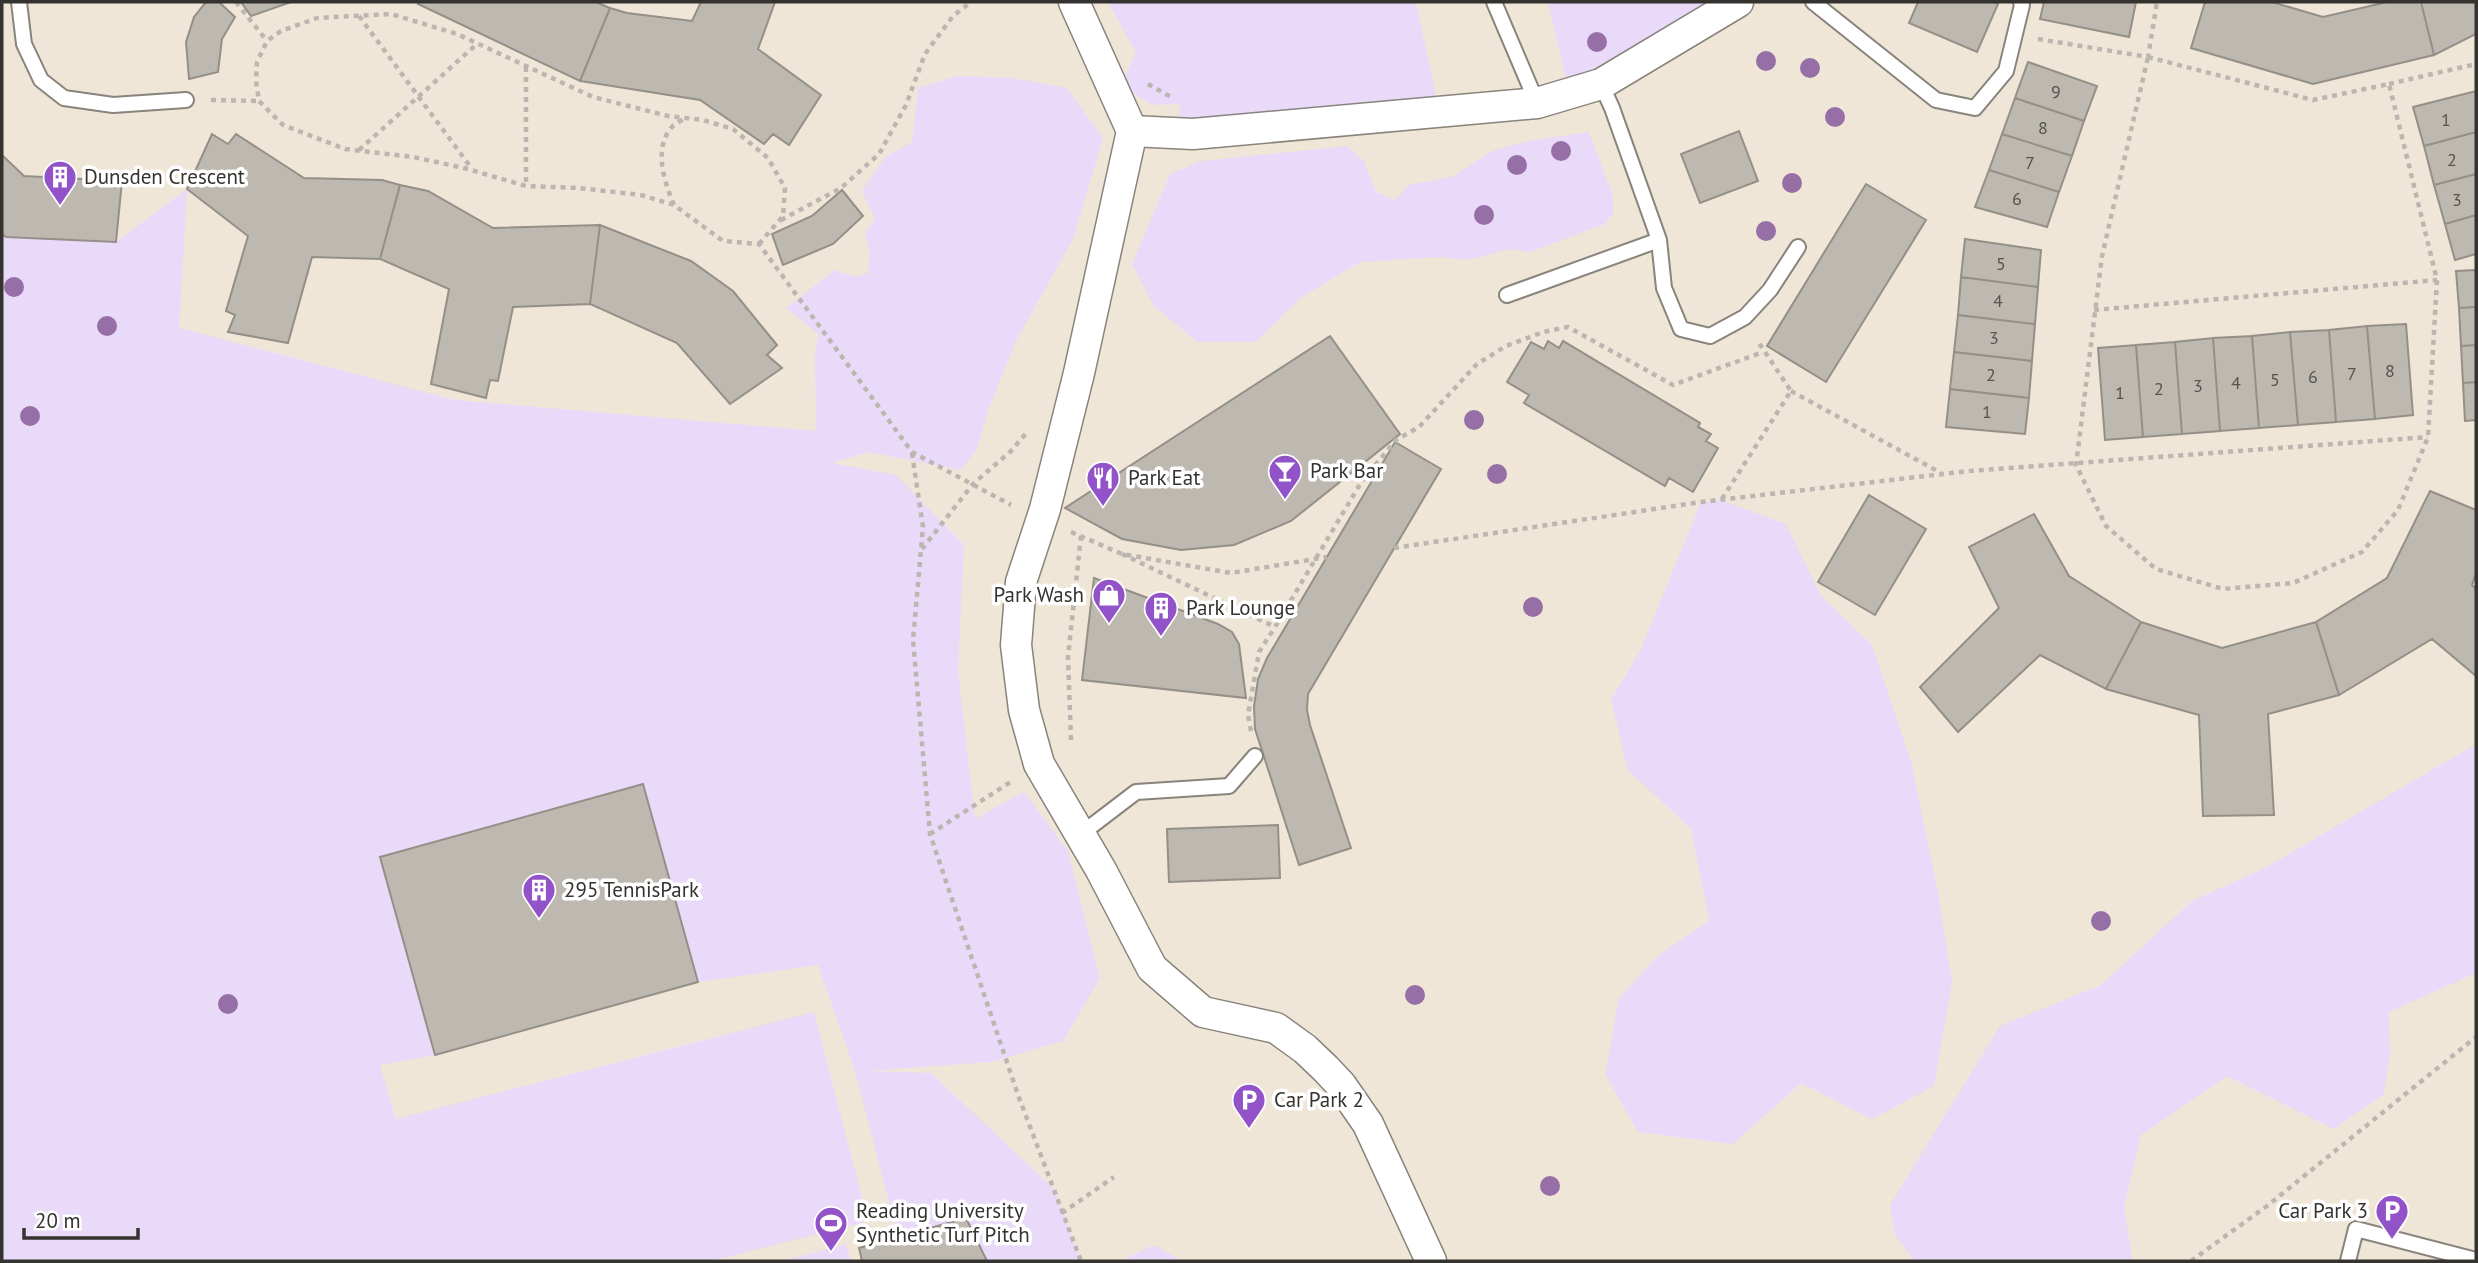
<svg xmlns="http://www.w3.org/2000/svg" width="2478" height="1263" font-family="'PT Sans',sans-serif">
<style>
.built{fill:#f0e6d8}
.green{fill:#e9dafa}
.building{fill:#bdb8b0;stroke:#948f87;stroke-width:2}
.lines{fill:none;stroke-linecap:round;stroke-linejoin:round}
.service-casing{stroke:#88847c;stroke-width:18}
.minor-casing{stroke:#88847c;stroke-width:33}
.path{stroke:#bbb7b0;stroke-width:4.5;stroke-dasharray:5 5;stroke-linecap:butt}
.service{stroke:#fff;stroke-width:14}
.minor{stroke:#fff;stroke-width:30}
.tree{fill:#966fa6}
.labels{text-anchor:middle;stroke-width:7;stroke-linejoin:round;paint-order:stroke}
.number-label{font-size:18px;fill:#57544f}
.poi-label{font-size:21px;fill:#35332f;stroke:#fff;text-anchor:start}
</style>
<rect width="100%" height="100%" fill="#f7f2e9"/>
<!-- built -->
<path class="built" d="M2,2H2476V1261H2Z"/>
<!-- green -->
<path class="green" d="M1108,2H1416L1438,106L1179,128L1180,104L1153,105L1121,86L1136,53Z
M1548,2H1731L1659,47L1567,83Z
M957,76L1013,78L1067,88L1103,138L1073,239L1016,341L989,408L977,449L961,470L868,452L832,463L896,475L964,545L958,671L975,819L1024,792L1068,851L1100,978L1063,1041L991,1062L867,1071L931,1073L1054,1189L1081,1261H987L966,1218L898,1237L855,1071L818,965L698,982L643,784L380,857L435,1055L380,1065L396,1119L814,1012L868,1221L711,1261H2V234L6,237L116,242L187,189L179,328L455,400L816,431L815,357L818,334L786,308L835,270L855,277L868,273L870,254L865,233L875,219L862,191L885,157L912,142L918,88Z
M1589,132L1612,193L1614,212L1605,224L1530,252L1508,249L1468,260L1441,257L1360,262L1302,297L1256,342H1197L1153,305L1132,264L1170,174L1201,161L1347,146L1364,161L1376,192L1395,200L1409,185L1452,177L1494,150L1534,140Z
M1721,500L1786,524L1821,596L1872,645L1911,762L1938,892L1952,982L1934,1086L1872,1119L1801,1083L1733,1144L1638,1132L1605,1074L1619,998L1660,954L1709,921L1691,829L1628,770L1611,700L1641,649L1701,502Z
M2476,744V973L2389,1012L2390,1053L2384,1094L2334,1129L2227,1076L2141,1135L2124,1207L2132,1258L2129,1261H1914L1895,1235L1890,1205L2000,1026L2101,985L2192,901L2265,868Z
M846,1244L851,1261H782Z
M1154,1245L1182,1261H1120Z"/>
<!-- building -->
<path class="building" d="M206,2H219L235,17L222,39L218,72L189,79L186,42L194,17Z
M241,2H291L251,16Z
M419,2H596L610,8L580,81L418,4Z
M701,2H775L758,49L821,95L789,145L773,134L764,144L700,100L580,81L610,8L627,13L692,21Z
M1918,2H1994L1998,4L1977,52L1909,23Z
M2044,2H2136L2129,37L2040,19Z
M2205,2H2272L2323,17L2387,2H2421L2434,55L2313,84L2191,48Z
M2421,2H2476V34L2434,55Z
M2028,62L2097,86L2084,121L2015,98Z
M2476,91V132L2424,146L2413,107Z
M2015,98L2084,121L2072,156L2002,134Z
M1739,131L1758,181L1700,203L1681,154Z
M2476,132V174L2434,185L2424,146Z
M212,134L228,144L236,134L304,178L382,180L400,185L380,259L312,257L288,343L228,332L235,315L226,311L248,236L187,189Z
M2002,134L2072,156L2059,192L1989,170Z
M2,155L24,176L122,181L116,242L6,237L2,234Z
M1989,170L2059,192L2047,227L1975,207Z
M2476,174V215L2445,224L2434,185Z
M1866,184L1926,220L1826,382L1767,346Z
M400,185L428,191L493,228L600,225L590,304L513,307L498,381L490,380L486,398L431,384L449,289L380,259Z
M842,190L863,216L833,244L783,265L772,234L812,216Z
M2476,215V254L2455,260L2445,224Z
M600,225L691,261L733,291L777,345L767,355L782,368L730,404L677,343L590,304Z
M1965,239L2041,250L2038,287L1961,277Z
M2476,270V307L2459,308L2456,271Z
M1961,277L2038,287L2035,324L1958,315Z
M2476,307V345L2461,346L2459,308Z
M1958,315L2035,324L2032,361L1954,352Z
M2406,324L2413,415L2375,419L2367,326Z
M2367,326L2375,419L2336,422L2329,330Z
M2329,330L2336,422L2298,425L2290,332Z
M2290,332L2298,425L2259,428L2252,336Z
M1330,336L1400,434L1291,521L1234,545L1181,550L1122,539L1065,508Z
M2252,336L2259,428L2220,431L2213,338Z
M2213,338L2220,431L2182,434L2175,342Z
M1548,341L1559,348L1563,341L1700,423L1698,427L1711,434L1706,441L1718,448L1693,492L1669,478L1665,486L1524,403L1529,395L1507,382L1531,342L1544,349Z
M2175,342L2182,434L2143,437L2136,345Z
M2136,345L2143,437L2105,440L2098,348Z
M2476,345V382L2463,383L2461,346Z
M1954,352L2032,361L2029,398L1950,389Z
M2476,382V420L2465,421L2463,383Z
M1950,389L2029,398L2025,434L1946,427Z
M1395,442L1441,469L1308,694L1307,710L1310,725L1351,848L1299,865L1255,729L1254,706L1258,679L1267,658Z
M2430,491L2476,510V573L2472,585L2476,589V676L2432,639L2339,695L2316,622L2387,578Z
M1869,495L1926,529L1875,615L1818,582Z
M2034,514L2069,576L2141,622L2106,689L2040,655L1958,732L1920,687L1999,608L1969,547Z
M1094,578L1218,624L1232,632L1239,644L1246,698L1082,680Z
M2141,622L2222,648L2316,622L2339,695L2268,714L2274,815L2203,816L2199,715L2106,689Z
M643,784L698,982L435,1055L380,857Z
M1278,825L1280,878L1169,882L1167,829Z
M966,1218L987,1261H862L859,1248Z"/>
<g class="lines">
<defs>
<path id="service" d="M19,2L24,44L41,80L64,98L113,105L186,100
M1494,2L1537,103
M1813,2L1936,100L1975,108L2006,71L2022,5L2021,2
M1601,84L1612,108L1659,240L1664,288L1681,329L1710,336L1745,317L1770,290L1798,247
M1507,295L1659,240
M1081,834L1136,792L1229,786L1255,756
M2348,1261L2356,1229L2476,1260"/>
<path id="minor" d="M1074,2L1132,131L1079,373L1045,509L1021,582L1016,645L1024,710L1039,764L1101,870L1152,968L1203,1012L1276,1028L1305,1049L1326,1069L1341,1085L1368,1124L1431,1261
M1132,131L1193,134L1537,103L1601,84L1738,2"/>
</defs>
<!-- service casing -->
<use href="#service" class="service-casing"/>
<!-- minor casing -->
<use href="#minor" class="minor-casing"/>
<!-- path -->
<path class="path" d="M236,2L267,41
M359,16L472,169
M2038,39L2148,57L2157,2
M2148,57L2313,100L2389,84L2437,280L2428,437L2398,510L2362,552L2293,583L2223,589L2156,569L2106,526L2076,465L2102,256Z
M526,67V185
M1148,84L1171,97
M2389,84L2476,64
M211,100L259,101
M359,150L478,43
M674,205C665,183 653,150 671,128C674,124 681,121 685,118
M781,220L841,188L879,154L906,105L925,54L953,16L971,2
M759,244L783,216L785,188L768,158L733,129L703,120L668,116L593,97L457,34L391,14L317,18L281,31L267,41L257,62L256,81L259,101L283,125L345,149L413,157L464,168L526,186L579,188L641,195L674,205L723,241L759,244L912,452L1011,505
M2094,310L2437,280
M1791,391L1941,473
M912,453L923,527L913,640L930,834L1018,1095L1081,1261
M1722,499L1791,391L1757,340
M1071,532L1122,554L1231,573L1327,557
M1394,548L1701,502L1969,471L2428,437
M922,549L973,484L1011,451L1028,431
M1122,554L1275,627L1362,481L1396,440L1419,427L1477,364L1506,346L1543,332L1568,327L1673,385L1763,352
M1251,731L1248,715L1259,652L1275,627
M1071,740L1068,657L1081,536
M930,834L1012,781
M1062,1213L1114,1177
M2191,1261L2267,1206L2476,1037"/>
<!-- service -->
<use href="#service" class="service"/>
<!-- minor -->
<use href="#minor" class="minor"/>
</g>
<!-- trees -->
<g class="tree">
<circle cx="1597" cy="42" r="10"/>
<circle cx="1766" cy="61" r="10"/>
<circle cx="1810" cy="68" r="10"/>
<circle cx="1835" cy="117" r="10"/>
<circle cx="1561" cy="151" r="10"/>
<circle cx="1517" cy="165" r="10"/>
<circle cx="1792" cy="183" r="10"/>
<circle cx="1484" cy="215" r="10"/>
<circle cx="1766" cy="231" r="10"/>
<circle cx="14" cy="287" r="10"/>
<circle cx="107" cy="326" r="10"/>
<circle cx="30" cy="416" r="10"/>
<circle cx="1474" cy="420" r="10"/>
<circle cx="1497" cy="474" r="10"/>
<circle cx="1533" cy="607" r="10"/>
<circle cx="2101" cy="921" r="10"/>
<circle cx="1415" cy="995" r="10"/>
<circle cx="228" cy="1004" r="10"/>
<circle cx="1550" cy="1186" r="10"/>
</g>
<!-- icons -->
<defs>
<symbol id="building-pin" viewBox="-11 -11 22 30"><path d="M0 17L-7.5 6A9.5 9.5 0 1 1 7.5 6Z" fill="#9253c8" stroke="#fff"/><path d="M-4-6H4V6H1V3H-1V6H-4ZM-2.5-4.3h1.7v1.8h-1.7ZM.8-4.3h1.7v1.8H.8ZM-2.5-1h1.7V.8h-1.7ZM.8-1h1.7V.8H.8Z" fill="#fff"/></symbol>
<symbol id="bar-pin" viewBox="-11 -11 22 30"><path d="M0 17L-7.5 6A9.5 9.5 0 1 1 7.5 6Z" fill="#9253c8" stroke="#fff"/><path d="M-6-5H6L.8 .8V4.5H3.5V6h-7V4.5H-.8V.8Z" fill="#fff"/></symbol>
<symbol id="restaurant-pin" viewBox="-11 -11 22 30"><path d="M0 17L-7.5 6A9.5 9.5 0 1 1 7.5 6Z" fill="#9253c8" stroke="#fff"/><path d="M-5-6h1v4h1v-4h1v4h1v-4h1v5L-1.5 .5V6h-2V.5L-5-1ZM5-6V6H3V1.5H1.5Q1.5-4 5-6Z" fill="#fff"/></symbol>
<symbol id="shop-pin" viewBox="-11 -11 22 30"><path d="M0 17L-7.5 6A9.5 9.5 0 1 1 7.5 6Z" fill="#9253c8" stroke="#fff"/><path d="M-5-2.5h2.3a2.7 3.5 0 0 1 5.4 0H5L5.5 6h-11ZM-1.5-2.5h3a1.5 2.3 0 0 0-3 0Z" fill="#fff"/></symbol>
<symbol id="parking-pin" viewBox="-11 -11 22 30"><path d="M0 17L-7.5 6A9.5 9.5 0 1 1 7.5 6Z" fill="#9253c8" stroke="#fff"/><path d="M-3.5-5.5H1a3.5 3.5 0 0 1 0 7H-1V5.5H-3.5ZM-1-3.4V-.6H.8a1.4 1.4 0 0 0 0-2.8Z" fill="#fff"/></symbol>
<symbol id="stadium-pin" viewBox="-11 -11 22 30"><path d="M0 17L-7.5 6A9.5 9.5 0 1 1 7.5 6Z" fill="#9253c8" stroke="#fff"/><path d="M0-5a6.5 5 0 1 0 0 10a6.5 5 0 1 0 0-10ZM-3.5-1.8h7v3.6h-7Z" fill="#fff"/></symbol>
</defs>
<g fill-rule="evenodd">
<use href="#building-pin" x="41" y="158" width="38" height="52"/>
<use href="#bar-pin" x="1266" y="452" width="38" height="52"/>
<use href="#restaurant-pin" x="1084" y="459" width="38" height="52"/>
<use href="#shop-pin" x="1090" y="576" width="38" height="52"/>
<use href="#building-pin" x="1142" y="589" width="38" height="52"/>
<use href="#building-pin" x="520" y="871" width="38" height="52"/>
<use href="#parking-pin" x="1230" y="1081" width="38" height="52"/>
<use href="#parking-pin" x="2373" y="1192" width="38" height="52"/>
<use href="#stadium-pin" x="812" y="1204" width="38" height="52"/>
</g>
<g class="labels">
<!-- number labels -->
<g class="number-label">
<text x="2056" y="98">9</text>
<text x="2446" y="126">1</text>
<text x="2043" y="134">8</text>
<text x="2452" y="166">2</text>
<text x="2030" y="169">7</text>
<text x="2017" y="205">6</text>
<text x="2457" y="206">3</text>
<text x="2001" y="270">5</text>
<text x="1998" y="307">4</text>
<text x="1994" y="344">3</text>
<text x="2390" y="377">8</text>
<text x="2352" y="380">7</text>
<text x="1991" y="381">2</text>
<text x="2313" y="383">6</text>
<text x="2275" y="386">5</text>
<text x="2236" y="389">4</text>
<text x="2198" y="392">3</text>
<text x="2159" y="395">2</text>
<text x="2120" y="399">1</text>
<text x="1987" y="418">1</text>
</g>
<!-- poi labels -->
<g class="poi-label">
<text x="84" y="184">Dunsden Crescent</text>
<text x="1310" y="478">Park Bar</text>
<text x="1128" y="485">Park Eat</text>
<text x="1084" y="602" text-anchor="end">Park Wash</text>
<text x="1186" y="615">Park Lounge</text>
<text x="564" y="897">295 TennisPark</text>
<text x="1274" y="1107">Car Park 2</text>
<text x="856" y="1218">Reading University<tspan x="856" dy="24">Synthetic Turf Pitch</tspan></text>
<text x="2368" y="1218" text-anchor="end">Car Park 3</text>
</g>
</g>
<!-- border -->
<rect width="2478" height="1263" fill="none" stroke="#35332f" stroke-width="7"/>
<!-- scale -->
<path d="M24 1228v10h114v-10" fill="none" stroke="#35332f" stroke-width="3.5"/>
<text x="35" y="1228" font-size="21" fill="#35332f" stroke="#ffffff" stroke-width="5" paint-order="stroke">20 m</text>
</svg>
